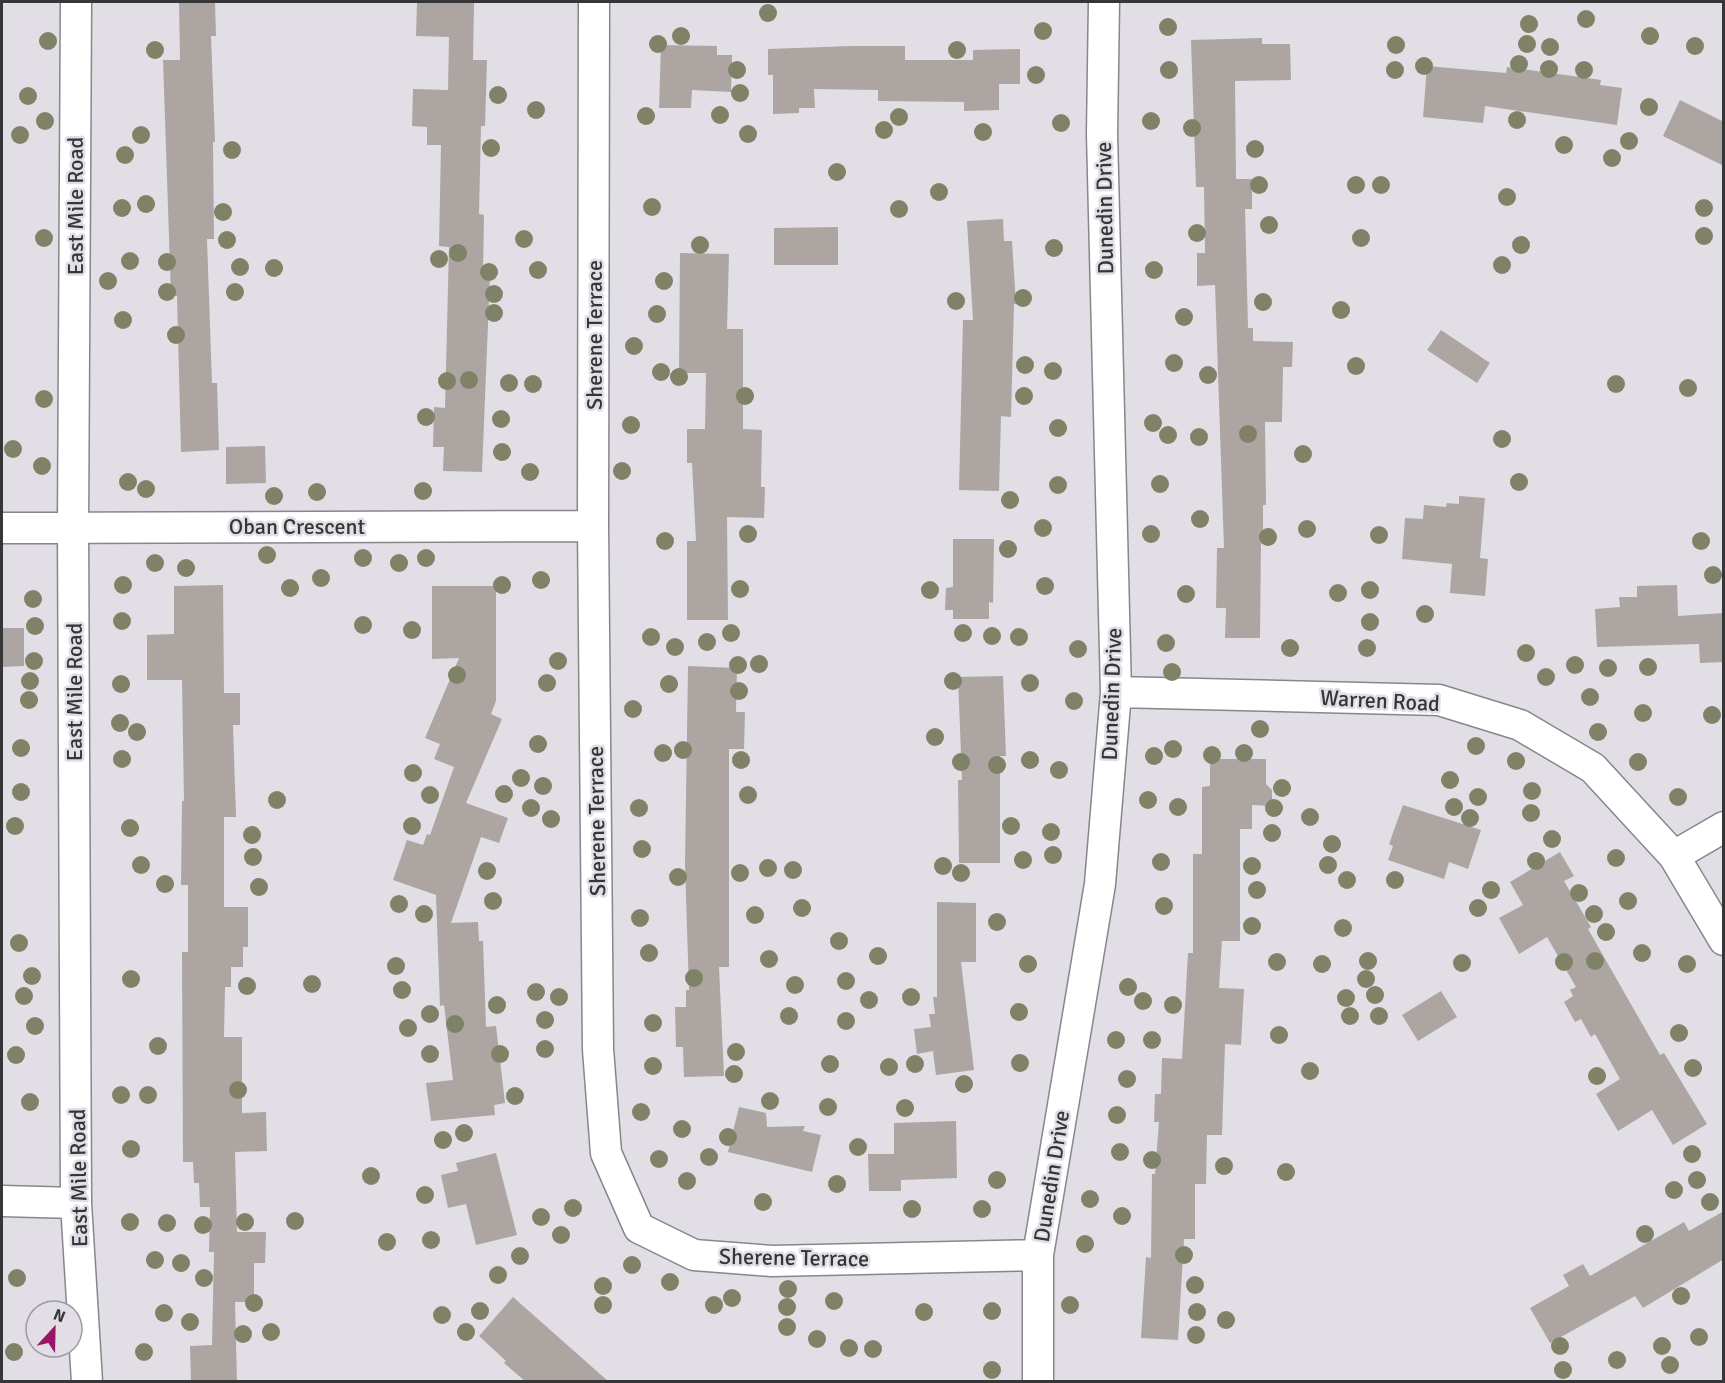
<svg xmlns="http://www.w3.org/2000/svg" width="1725" height="1383" font-family="Signika,sans-serif">
<style>
.building{fill:#aca5a2}
.lines{fill:none;stroke-linecap:round;stroke-linejoin:round}
.street-casing{stroke:#88868c;stroke-width:33}
.street{stroke:#fff;stroke-width:30}
.tree{fill:#808268}
.labels{text-anchor:middle;stroke-width:5;stroke-linejoin:round;paint-order:stroke}
.street-label{font-size:22px;fill:#363538;stroke:#e1dfe5}
</style>
<rect width="100%" height="100%" fill="#e1dfe5"/>
<!-- building -->
<path class="building" d="M179,2H215L216,36H211L215,142H213L214,239H207L212,383H217L219,450L181,452L177,296H171L163,60H180Z
M474,2L473,60H487L485,126H481L479,214L484,215L483,275H490L482,472L443,471L444,447H433L434,407L445,408L449,247L439,246L441,145H427V127L412,126L413,89L448,90L449,37L416,36L417,3Z
M1262,38V44H1290L1291,80L1235,81L1236,179H1252V209H1245L1248,328H1253V341L1293,342L1292,367H1283L1282,422H1265L1266,505H1263V538H1261L1260,638H1225L1226,608H1216L1217,548H1224L1215,285L1197,286V253H1205L1204,187H1196L1191,40Z
M661,45L717,46V55H732L731,92L692,90L691,108H659Z
M852,46H905V60H973V50L1020,49V84H999V110L964,111V102L878,101V90L814,89L815,108H799V113L773,114V75H768V49Z
M1427,66L1506,73L1507,67L1601,80L1600,85L1622,88L1617,125L1485,106L1483,123L1423,117Z
M1680,100L1724,122V166L1663,136Z
M1003,219L1004,241H1012L1016,304H1014L1011,417L1001,416L999,491L959,490L963,320H973L967,221Z
M838,227V265H774V228Z
M680,253L729,254L727,329H743V429L762,430L761,487H765L764,518L727,517L728,620H687V541H696L692,463H687V429H705L706,373H679Z
M1441,330L1490,363L1477,383L1427,350Z
M265,446L266,483L226,484V447Z
M1459,496L1485,498L1480,558L1488,559L1485,596L1450,593L1452,564L1402,559L1405,518L1423,519L1424,505L1446,507L1447,503L1459,504Z
M953,539H994L993,603L989,602V619H953V610H945L946,588L953,587Z
M223,585L224,693H240V725H233L236,817H224V907H248V947H243V967H231V987H225L224,1037H242V1113L266,1112L267,1151L235,1152L237,1232H266L265,1263H254V1302H235L237,1382H191L190,1346L212,1345L214,1252H209L210,1207H200L199,1183H194L193,1162H183L182,952H188V885H181L182,801H184L182,680H147V635L174,634V586Z
M1677,585L1678,616L1724,613V662L1700,663L1699,644L1597,647L1595,609L1620,607L1619,597H1637V586Z
M432,586H496V701L491,714L502,719L466,803L508,818L499,843L481,837L451,923L478,922L479,941H483L486,1027L496,1026L505,1103L494,1105L495,1115L431,1121L426,1083L453,1080L444,1005L440,1006L436,895L393,880L407,840L423,845L427,834L430,835L454,767L434,759L440,744L425,738L459,658L432,659Z
M2,628H24V666L2,667Z
M688,666L737,668L736,712H745L744,749H729V967H719L724,1076L684,1077L683,1047H676L675,1007H686V990H689L685,865Z
M1003,676L1006,756H1000V863H959L958,780H962L958,677Z
M1210,759H1266V784L1272,790V806L1252,805V829H1240V941H1222L1219,988L1244,989L1241,1045L1225,1044L1222,1135H1207L1206,1184H1195V1239H1184L1178,1340L1141,1338L1146,1257L1151,1258L1152,1174H1155L1159,1122H1154L1155,1094H1161L1162,1058L1182,1059L1188,953H1193V854H1202V787L1210,786Z
M1403,805L1481,830L1468,869L1449,862L1444,879L1388,860L1393,846L1389,844Z
M1560,852L1574,876L1564,881L1591,927L1588,929L1660,1055L1664,1053L1707,1124L1673,1145L1652,1110L1618,1131L1596,1094L1620,1079L1595,1034L1591,1037L1581,1019L1575,1022L1564,1002L1573,996L1570,990L1576,987L1547,937L1519,954L1499,918L1523,905L1510,882Z
M937,902L976,903V962H961L974,1070L936,1075L933,1051L917,1054L914,1029L931,1027L929,1014H935L933,997H937Z
M1441,991L1457,1017L1418,1041L1402,1015Z
M739,1107L766,1113L767,1127L805,1126L803,1131L821,1135L812,1172L728,1152Z
M956,1121L957,1178L901,1180V1191H869L868,1154H894V1123Z
M496,1153L517,1235L476,1245L466,1204L448,1208L441,1175L458,1171L456,1163Z
M1724,1211V1259L1643,1308L1635,1296L1550,1343L1530,1308L1569,1286L1563,1275L1583,1264L1590,1276L1684,1222L1689,1231Z
M513,1297L609,1382H526L504,1363L506,1361L479,1336Z"/>
<g class="lines">
<defs>
<path id="street" d="M76,2L73,526L76,1203L87,1382
M594,2L593,526L598,1049L606,1153L639,1228L694,1255L772,1261L1038,1255
M2,528L593,526
M1116,692L1439,700L1520,725L1593,768L1674,856L1724,940
M1674,856L1724,827
M2,1201L76,1203
M1038,1382V1255L1100,884L1116,692L1102,134L1104,2"/>
</defs>
<!-- street casing -->
<use href="#street" class="street-casing"/>
<!-- street -->
<use href="#street" class="street"/>
</g>
<!-- trees -->
<g class="tree">
<circle cx="768" cy="13" r="9"/>
<circle cx="1586" cy="19" r="9"/>
<circle cx="1529" cy="24" r="9"/>
<circle cx="1168" cy="27" r="9"/>
<circle cx="1043" cy="31" r="9"/>
<circle cx="681" cy="36" r="9"/>
<circle cx="1650" cy="36" r="9"/>
<circle cx="48" cy="41" r="9"/>
<circle cx="658" cy="44" r="9"/>
<circle cx="1527" cy="44" r="9"/>
<circle cx="1396" cy="45" r="9"/>
<circle cx="1695" cy="46" r="9"/>
<circle cx="1550" cy="47" r="9"/>
<circle cx="155" cy="50" r="9"/>
<circle cx="957" cy="50" r="9"/>
<circle cx="1519" cy="64" r="9"/>
<circle cx="1424" cy="66" r="9"/>
<circle cx="1549" cy="69" r="9"/>
<circle cx="737" cy="70" r="9"/>
<circle cx="1169" cy="70" r="9"/>
<circle cx="1395" cy="70" r="9"/>
<circle cx="1584" cy="70" r="9"/>
<circle cx="1036" cy="75" r="9"/>
<circle cx="740" cy="93" r="9"/>
<circle cx="498" cy="95" r="9"/>
<circle cx="28" cy="96" r="9"/>
<circle cx="1649" cy="107" r="9"/>
<circle cx="536" cy="110" r="9"/>
<circle cx="720" cy="115" r="9"/>
<circle cx="646" cy="116" r="9"/>
<circle cx="899" cy="117" r="9"/>
<circle cx="1517" cy="120" r="9"/>
<circle cx="45" cy="121" r="9"/>
<circle cx="1151" cy="121" r="9"/>
<circle cx="1061" cy="123" r="9"/>
<circle cx="1192" cy="128" r="9"/>
<circle cx="884" cy="130" r="9"/>
<circle cx="983" cy="132" r="9"/>
<circle cx="748" cy="134" r="9"/>
<circle cx="20" cy="135" r="9"/>
<circle cx="141" cy="135" r="9"/>
<circle cx="1629" cy="141" r="9"/>
<circle cx="1564" cy="145" r="9"/>
<circle cx="491" cy="148" r="9"/>
<circle cx="1255" cy="149" r="9"/>
<circle cx="232" cy="150" r="9"/>
<circle cx="125" cy="155" r="9"/>
<circle cx="1612" cy="158" r="9"/>
<circle cx="837" cy="172" r="9"/>
<circle cx="1259" cy="185" r="9"/>
<circle cx="1356" cy="185" r="9"/>
<circle cx="1381" cy="185" r="9"/>
<circle cx="939" cy="192" r="9"/>
<circle cx="1507" cy="197" r="9"/>
<circle cx="146" cy="204" r="9"/>
<circle cx="652" cy="207" r="9"/>
<circle cx="122" cy="208" r="9"/>
<circle cx="1704" cy="208" r="9"/>
<circle cx="899" cy="209" r="9"/>
<circle cx="223" cy="212" r="9"/>
<circle cx="1269" cy="225" r="9"/>
<circle cx="1197" cy="233" r="9"/>
<circle cx="1704" cy="236" r="9"/>
<circle cx="44" cy="238" r="9"/>
<circle cx="1361" cy="238" r="9"/>
<circle cx="524" cy="239" r="9"/>
<circle cx="227" cy="240" r="9"/>
<circle cx="700" cy="245" r="9"/>
<circle cx="1521" cy="245" r="9"/>
<circle cx="1054" cy="248" r="9"/>
<circle cx="458" cy="253" r="9"/>
<circle cx="439" cy="259" r="9"/>
<circle cx="130" cy="261" r="9"/>
<circle cx="167" cy="262" r="9"/>
<circle cx="1502" cy="265" r="9"/>
<circle cx="240" cy="267" r="9"/>
<circle cx="274" cy="268" r="9"/>
<circle cx="538" cy="270" r="9"/>
<circle cx="1154" cy="270" r="9"/>
<circle cx="489" cy="272" r="9"/>
<circle cx="108" cy="281" r="9"/>
<circle cx="664" cy="281" r="9"/>
<circle cx="167" cy="292" r="9"/>
<circle cx="235" cy="292" r="9"/>
<circle cx="494" cy="294" r="9"/>
<circle cx="1023" cy="298" r="9"/>
<circle cx="956" cy="301" r="9"/>
<circle cx="1263" cy="302" r="9"/>
<circle cx="1341" cy="310" r="9"/>
<circle cx="494" cy="313" r="9"/>
<circle cx="657" cy="314" r="9"/>
<circle cx="1184" cy="317" r="9"/>
<circle cx="123" cy="320" r="9"/>
<circle cx="176" cy="335" r="9"/>
<circle cx="634" cy="346" r="9"/>
<circle cx="1174" cy="363" r="9"/>
<circle cx="1025" cy="365" r="9"/>
<circle cx="1356" cy="366" r="9"/>
<circle cx="1053" cy="371" r="9"/>
<circle cx="661" cy="372" r="9"/>
<circle cx="1208" cy="375" r="9"/>
<circle cx="679" cy="377" r="9"/>
<circle cx="469" cy="380" r="9"/>
<circle cx="447" cy="381" r="9"/>
<circle cx="509" cy="383" r="9"/>
<circle cx="533" cy="384" r="9"/>
<circle cx="1616" cy="384" r="9"/>
<circle cx="1688" cy="388" r="9"/>
<circle cx="745" cy="396" r="9"/>
<circle cx="1024" cy="396" r="9"/>
<circle cx="44" cy="399" r="9"/>
<circle cx="426" cy="417" r="9"/>
<circle cx="501" cy="419" r="9"/>
<circle cx="1153" cy="423" r="9"/>
<circle cx="631" cy="425" r="9"/>
<circle cx="1058" cy="428" r="9"/>
<circle cx="1248" cy="434" r="9"/>
<circle cx="1168" cy="435" r="9"/>
<circle cx="1199" cy="437" r="9"/>
<circle cx="1502" cy="439" r="9"/>
<circle cx="13" cy="449" r="9"/>
<circle cx="502" cy="452" r="9"/>
<circle cx="1303" cy="454" r="9"/>
<circle cx="42" cy="466" r="9"/>
<circle cx="622" cy="471" r="9"/>
<circle cx="530" cy="472" r="9"/>
<circle cx="128" cy="482" r="9"/>
<circle cx="1519" cy="482" r="9"/>
<circle cx="1160" cy="484" r="9"/>
<circle cx="1058" cy="485" r="9"/>
<circle cx="146" cy="489" r="9"/>
<circle cx="423" cy="491" r="9"/>
<circle cx="317" cy="492" r="9"/>
<circle cx="274" cy="496" r="9"/>
<circle cx="1010" cy="500" r="9"/>
<circle cx="1200" cy="519" r="9"/>
<circle cx="1043" cy="528" r="9"/>
<circle cx="1307" cy="529" r="9"/>
<circle cx="748" cy="534" r="9"/>
<circle cx="1151" cy="534" r="9"/>
<circle cx="1379" cy="535" r="9"/>
<circle cx="1268" cy="537" r="9"/>
<circle cx="665" cy="541" r="9"/>
<circle cx="1701" cy="541" r="9"/>
<circle cx="1008" cy="549" r="9"/>
<circle cx="267" cy="555" r="9"/>
<circle cx="363" cy="558" r="9"/>
<circle cx="426" cy="558" r="9"/>
<circle cx="155" cy="563" r="9"/>
<circle cx="399" cy="563" r="9"/>
<circle cx="186" cy="568" r="9"/>
<circle cx="1713" cy="575" r="9"/>
<circle cx="321" cy="578" r="9"/>
<circle cx="541" cy="580" r="9"/>
<circle cx="123" cy="585" r="9"/>
<circle cx="502" cy="585" r="9"/>
<circle cx="1045" cy="586" r="9"/>
<circle cx="290" cy="588" r="9"/>
<circle cx="740" cy="589" r="9"/>
<circle cx="930" cy="590" r="9"/>
<circle cx="1370" cy="590" r="9"/>
<circle cx="1338" cy="593" r="9"/>
<circle cx="1186" cy="594" r="9"/>
<circle cx="33" cy="599" r="9"/>
<circle cx="1425" cy="614" r="9"/>
<circle cx="122" cy="621" r="9"/>
<circle cx="1370" cy="622" r="9"/>
<circle cx="363" cy="625" r="9"/>
<circle cx="35" cy="626" r="9"/>
<circle cx="412" cy="630" r="9"/>
<circle cx="731" cy="633" r="9"/>
<circle cx="963" cy="633" r="9"/>
<circle cx="992" cy="636" r="9"/>
<circle cx="651" cy="637" r="9"/>
<circle cx="1019" cy="637" r="9"/>
<circle cx="707" cy="642" r="9"/>
<circle cx="1166" cy="643" r="9"/>
<circle cx="675" cy="647" r="9"/>
<circle cx="1290" cy="648" r="9"/>
<circle cx="1367" cy="648" r="9"/>
<circle cx="1078" cy="649" r="9"/>
<circle cx="1526" cy="653" r="9"/>
<circle cx="34" cy="661" r="9"/>
<circle cx="558" cy="661" r="9"/>
<circle cx="759" cy="664" r="9"/>
<circle cx="738" cy="665" r="9"/>
<circle cx="1575" cy="665" r="9"/>
<circle cx="1648" cy="667" r="9"/>
<circle cx="1608" cy="668" r="9"/>
<circle cx="1172" cy="672" r="9"/>
<circle cx="457" cy="675" r="9"/>
<circle cx="1546" cy="677" r="9"/>
<circle cx="30" cy="681" r="9"/>
<circle cx="953" cy="681" r="9"/>
<circle cx="547" cy="683" r="9"/>
<circle cx="1030" cy="683" r="9"/>
<circle cx="121" cy="684" r="9"/>
<circle cx="669" cy="684" r="9"/>
<circle cx="739" cy="691" r="9"/>
<circle cx="1590" cy="697" r="9"/>
<circle cx="29" cy="700" r="9"/>
<circle cx="1074" cy="701" r="9"/>
<circle cx="633" cy="709" r="9"/>
<circle cx="1643" cy="713" r="9"/>
<circle cx="1712" cy="715" r="9"/>
<circle cx="120" cy="723" r="9"/>
<circle cx="1260" cy="729" r="9"/>
<circle cx="137" cy="732" r="9"/>
<circle cx="1598" cy="732" r="9"/>
<circle cx="935" cy="737" r="9"/>
<circle cx="538" cy="744" r="9"/>
<circle cx="1476" cy="746" r="9"/>
<circle cx="21" cy="748" r="9"/>
<circle cx="1173" cy="749" r="9"/>
<circle cx="683" cy="750" r="9"/>
<circle cx="663" cy="753" r="9"/>
<circle cx="1244" cy="753" r="9"/>
<circle cx="1212" cy="755" r="9"/>
<circle cx="1154" cy="756" r="9"/>
<circle cx="122" cy="759" r="9"/>
<circle cx="741" cy="760" r="9"/>
<circle cx="1030" cy="760" r="9"/>
<circle cx="1516" cy="761" r="9"/>
<circle cx="961" cy="762" r="9"/>
<circle cx="1638" cy="762" r="9"/>
<circle cx="997" cy="765" r="9"/>
<circle cx="1059" cy="770" r="9"/>
<circle cx="413" cy="773" r="9"/>
<circle cx="521" cy="778" r="9"/>
<circle cx="1450" cy="780" r="9"/>
<circle cx="543" cy="786" r="9"/>
<circle cx="1282" cy="788" r="9"/>
<circle cx="1532" cy="791" r="9"/>
<circle cx="21" cy="792" r="9"/>
<circle cx="504" cy="794" r="9"/>
<circle cx="430" cy="795" r="9"/>
<circle cx="748" cy="795" r="9"/>
<circle cx="1478" cy="797" r="9"/>
<circle cx="1678" cy="797" r="9"/>
<circle cx="277" cy="800" r="9"/>
<circle cx="1148" cy="800" r="9"/>
<circle cx="1178" cy="807" r="9"/>
<circle cx="1454" cy="807" r="9"/>
<circle cx="531" cy="808" r="9"/>
<circle cx="639" cy="808" r="9"/>
<circle cx="1274" cy="808" r="9"/>
<circle cx="1531" cy="813" r="9"/>
<circle cx="1310" cy="817" r="9"/>
<circle cx="1470" cy="818" r="9"/>
<circle cx="551" cy="819" r="9"/>
<circle cx="15" cy="826" r="9"/>
<circle cx="412" cy="826" r="9"/>
<circle cx="1011" cy="826" r="9"/>
<circle cx="130" cy="828" r="9"/>
<circle cx="1051" cy="832" r="9"/>
<circle cx="1272" cy="833" r="9"/>
<circle cx="252" cy="835" r="9"/>
<circle cx="1552" cy="839" r="9"/>
<circle cx="1332" cy="844" r="9"/>
<circle cx="642" cy="849" r="9"/>
<circle cx="1053" cy="855" r="9"/>
<circle cx="253" cy="857" r="9"/>
<circle cx="1616" cy="858" r="9"/>
<circle cx="1023" cy="860" r="9"/>
<circle cx="1536" cy="861" r="9"/>
<circle cx="1161" cy="862" r="9"/>
<circle cx="141" cy="865" r="9"/>
<circle cx="1328" cy="865" r="9"/>
<circle cx="943" cy="866" r="9"/>
<circle cx="1252" cy="866" r="9"/>
<circle cx="768" cy="868" r="9"/>
<circle cx="793" cy="870" r="9"/>
<circle cx="487" cy="871" r="9"/>
<circle cx="740" cy="873" r="9"/>
<circle cx="961" cy="873" r="9"/>
<circle cx="678" cy="877" r="9"/>
<circle cx="1347" cy="880" r="9"/>
<circle cx="1395" cy="880" r="9"/>
<circle cx="165" cy="884" r="9"/>
<circle cx="259" cy="887" r="9"/>
<circle cx="1257" cy="890" r="9"/>
<circle cx="1491" cy="890" r="9"/>
<circle cx="1579" cy="893" r="9"/>
<circle cx="493" cy="901" r="9"/>
<circle cx="1628" cy="901" r="9"/>
<circle cx="399" cy="904" r="9"/>
<circle cx="1164" cy="906" r="9"/>
<circle cx="802" cy="908" r="9"/>
<circle cx="1478" cy="908" r="9"/>
<circle cx="424" cy="914" r="9"/>
<circle cx="1594" cy="914" r="9"/>
<circle cx="755" cy="915" r="9"/>
<circle cx="640" cy="918" r="9"/>
<circle cx="997" cy="922" r="9"/>
<circle cx="1252" cy="926" r="9"/>
<circle cx="1343" cy="928" r="9"/>
<circle cx="1606" cy="932" r="9"/>
<circle cx="839" cy="941" r="9"/>
<circle cx="19" cy="943" r="9"/>
<circle cx="649" cy="953" r="9"/>
<circle cx="1642" cy="953" r="9"/>
<circle cx="878" cy="956" r="9"/>
<circle cx="769" cy="959" r="9"/>
<circle cx="1368" cy="961" r="9"/>
<circle cx="1595" cy="961" r="9"/>
<circle cx="1277" cy="962" r="9"/>
<circle cx="1564" cy="962" r="9"/>
<circle cx="1462" cy="963" r="9"/>
<circle cx="1028" cy="964" r="9"/>
<circle cx="1322" cy="964" r="9"/>
<circle cx="1687" cy="964" r="9"/>
<circle cx="396" cy="966" r="9"/>
<circle cx="32" cy="976" r="9"/>
<circle cx="694" cy="978" r="9"/>
<circle cx="131" cy="979" r="9"/>
<circle cx="1366" cy="979" r="9"/>
<circle cx="846" cy="981" r="9"/>
<circle cx="312" cy="984" r="9"/>
<circle cx="795" cy="985" r="9"/>
<circle cx="247" cy="986" r="9"/>
<circle cx="1128" cy="987" r="9"/>
<circle cx="402" cy="990" r="9"/>
<circle cx="536" cy="992" r="9"/>
<circle cx="1375" cy="995" r="9"/>
<circle cx="24" cy="996" r="9"/>
<circle cx="559" cy="997" r="9"/>
<circle cx="911" cy="997" r="9"/>
<circle cx="1346" cy="998" r="9"/>
<circle cx="869" cy="1000" r="9"/>
<circle cx="1143" cy="1001" r="9"/>
<circle cx="497" cy="1005" r="9"/>
<circle cx="1173" cy="1005" r="9"/>
<circle cx="1019" cy="1012" r="9"/>
<circle cx="430" cy="1014" r="9"/>
<circle cx="789" cy="1016" r="9"/>
<circle cx="1350" cy="1016" r="9"/>
<circle cx="1379" cy="1016" r="9"/>
<circle cx="545" cy="1020" r="9"/>
<circle cx="846" cy="1021" r="9"/>
<circle cx="653" cy="1023" r="9"/>
<circle cx="455" cy="1024" r="9"/>
<circle cx="35" cy="1026" r="9"/>
<circle cx="408" cy="1028" r="9"/>
<circle cx="1679" cy="1033" r="9"/>
<circle cx="1279" cy="1035" r="9"/>
<circle cx="1116" cy="1040" r="9"/>
<circle cx="1152" cy="1040" r="9"/>
<circle cx="158" cy="1046" r="9"/>
<circle cx="545" cy="1049" r="9"/>
<circle cx="736" cy="1052" r="9"/>
<circle cx="430" cy="1054" r="9"/>
<circle cx="500" cy="1054" r="9"/>
<circle cx="16" cy="1055" r="9"/>
<circle cx="1020" cy="1063" r="9"/>
<circle cx="830" cy="1064" r="9"/>
<circle cx="915" cy="1064" r="9"/>
<circle cx="653" cy="1066" r="9"/>
<circle cx="889" cy="1067" r="9"/>
<circle cx="1693" cy="1068" r="9"/>
<circle cx="1310" cy="1071" r="9"/>
<circle cx="734" cy="1074" r="9"/>
<circle cx="1597" cy="1076" r="9"/>
<circle cx="1127" cy="1079" r="9"/>
<circle cx="964" cy="1084" r="9"/>
<circle cx="238" cy="1090" r="9"/>
<circle cx="121" cy="1095" r="9"/>
<circle cx="148" cy="1095" r="9"/>
<circle cx="515" cy="1096" r="9"/>
<circle cx="770" cy="1101" r="9"/>
<circle cx="30" cy="1102" r="9"/>
<circle cx="828" cy="1107" r="9"/>
<circle cx="905" cy="1108" r="9"/>
<circle cx="641" cy="1112" r="9"/>
<circle cx="1117" cy="1115" r="9"/>
<circle cx="682" cy="1129" r="9"/>
<circle cx="464" cy="1133" r="9"/>
<circle cx="728" cy="1137" r="9"/>
<circle cx="443" cy="1140" r="9"/>
<circle cx="858" cy="1147" r="9"/>
<circle cx="131" cy="1149" r="9"/>
<circle cx="1120" cy="1152" r="9"/>
<circle cx="1692" cy="1154" r="9"/>
<circle cx="709" cy="1157" r="9"/>
<circle cx="659" cy="1159" r="9"/>
<circle cx="1152" cy="1160" r="9"/>
<circle cx="1224" cy="1166" r="9"/>
<circle cx="1286" cy="1172" r="9"/>
<circle cx="371" cy="1176" r="9"/>
<circle cx="997" cy="1180" r="9"/>
<circle cx="1697" cy="1180" r="9"/>
<circle cx="687" cy="1181" r="9"/>
<circle cx="837" cy="1184" r="9"/>
<circle cx="1674" cy="1190" r="9"/>
<circle cx="425" cy="1195" r="9"/>
<circle cx="1090" cy="1199" r="9"/>
<circle cx="763" cy="1202" r="9"/>
<circle cx="1710" cy="1202" r="9"/>
<circle cx="573" cy="1208" r="9"/>
<circle cx="912" cy="1209" r="9"/>
<circle cx="982" cy="1209" r="9"/>
<circle cx="1122" cy="1216" r="9"/>
<circle cx="541" cy="1217" r="9"/>
<circle cx="295" cy="1221" r="9"/>
<circle cx="130" cy="1222" r="9"/>
<circle cx="245" cy="1222" r="9"/>
<circle cx="167" cy="1223" r="9"/>
<circle cx="203" cy="1225" r="9"/>
<circle cx="1645" cy="1234" r="9"/>
<circle cx="561" cy="1235" r="9"/>
<circle cx="431" cy="1240" r="9"/>
<circle cx="387" cy="1242" r="9"/>
<circle cx="1085" cy="1244" r="9"/>
<circle cx="1184" cy="1255" r="9"/>
<circle cx="520" cy="1256" r="9"/>
<circle cx="155" cy="1260" r="9"/>
<circle cx="181" cy="1263" r="9"/>
<circle cx="632" cy="1265" r="9"/>
<circle cx="498" cy="1275" r="9"/>
<circle cx="17" cy="1278" r="9"/>
<circle cx="204" cy="1278" r="9"/>
<circle cx="670" cy="1282" r="9"/>
<circle cx="1195" cy="1285" r="9"/>
<circle cx="603" cy="1286" r="9"/>
<circle cx="788" cy="1289" r="9"/>
<circle cx="1681" cy="1296" r="9"/>
<circle cx="732" cy="1298" r="9"/>
<circle cx="834" cy="1301" r="9"/>
<circle cx="254" cy="1303" r="9"/>
<circle cx="603" cy="1305" r="9"/>
<circle cx="714" cy="1305" r="9"/>
<circle cx="1070" cy="1305" r="9"/>
<circle cx="787" cy="1307" r="9"/>
<circle cx="480" cy="1311" r="9"/>
<circle cx="992" cy="1311" r="9"/>
<circle cx="924" cy="1312" r="9"/>
<circle cx="1197" cy="1312" r="9"/>
<circle cx="164" cy="1313" r="9"/>
<circle cx="442" cy="1315" r="9"/>
<circle cx="1226" cy="1320" r="9"/>
<circle cx="190" cy="1322" r="9"/>
<circle cx="787" cy="1327" r="9"/>
<circle cx="271" cy="1332" r="9"/>
<circle cx="466" cy="1332" r="9"/>
<circle cx="243" cy="1334" r="9"/>
<circle cx="1196" cy="1335" r="9"/>
<circle cx="1699" cy="1337" r="9"/>
<circle cx="817" cy="1339" r="9"/>
<circle cx="1560" cy="1346" r="9"/>
<circle cx="1662" cy="1346" r="9"/>
<circle cx="849" cy="1348" r="9"/>
<circle cx="873" cy="1349" r="9"/>
<circle cx="14" cy="1352" r="9"/>
<circle cx="144" cy="1352" r="9"/>
<circle cx="1617" cy="1360" r="9"/>
<circle cx="1670" cy="1365" r="9"/>
<circle cx="992" cy="1370" r="9"/>
<circle cx="1563" cy="1370" r="9"/>
</g>
<g class="labels">
<!-- street labels -->
<g class="street-label">
<text transform="translate(75 206) rotate(-90)" y="8">East Mile Road</text>
<text transform="translate(1104 208) rotate(-91)" y="8">Dunedin Drive</text>
<text transform="translate(594 335) rotate(-90)" y="8">Sherene Terrace</text>
<text x="297" y="534">Oban Crescent</text>
<text transform="translate(74 692) rotate(-90)" y="8">East Mile Road</text>
<text transform="translate(1111 694) rotate(-88)" y="8">Dunedin Drive</text>
<text transform="translate(1380 700) rotate(3)" y="8">Warren Road</text>
<text transform="translate(596 821) rotate(-91)" y="8">Sherene Terrace</text>
<text transform="translate(1051 1176) rotate(-81)" y="8">Dunedin Drive</text>
<text transform="translate(78 1178) rotate(-91)" y="8">East Mile Road</text>
<text transform="translate(794 1257) rotate(1)" y="8">Sherene Terrace</text>
</g>
</g>
<!-- border -->
<rect width="1725" height="1383" fill="none" stroke="#363538" stroke-width="6"/>
<!-- north arrow -->
<g transform="translate(54 1329) rotate(22)"><circle r="28" fill="#e1dfe5" stroke="#9d9ba0" stroke-width="1.5"/>
<path d="M0-4.5L10 22L0 15L-10 22Z" fill="#9c1464"/>
<text y="-9" font-size="16" font-weight="bold" text-anchor="middle" fill="#363538">N</text>
</g>
</svg>
